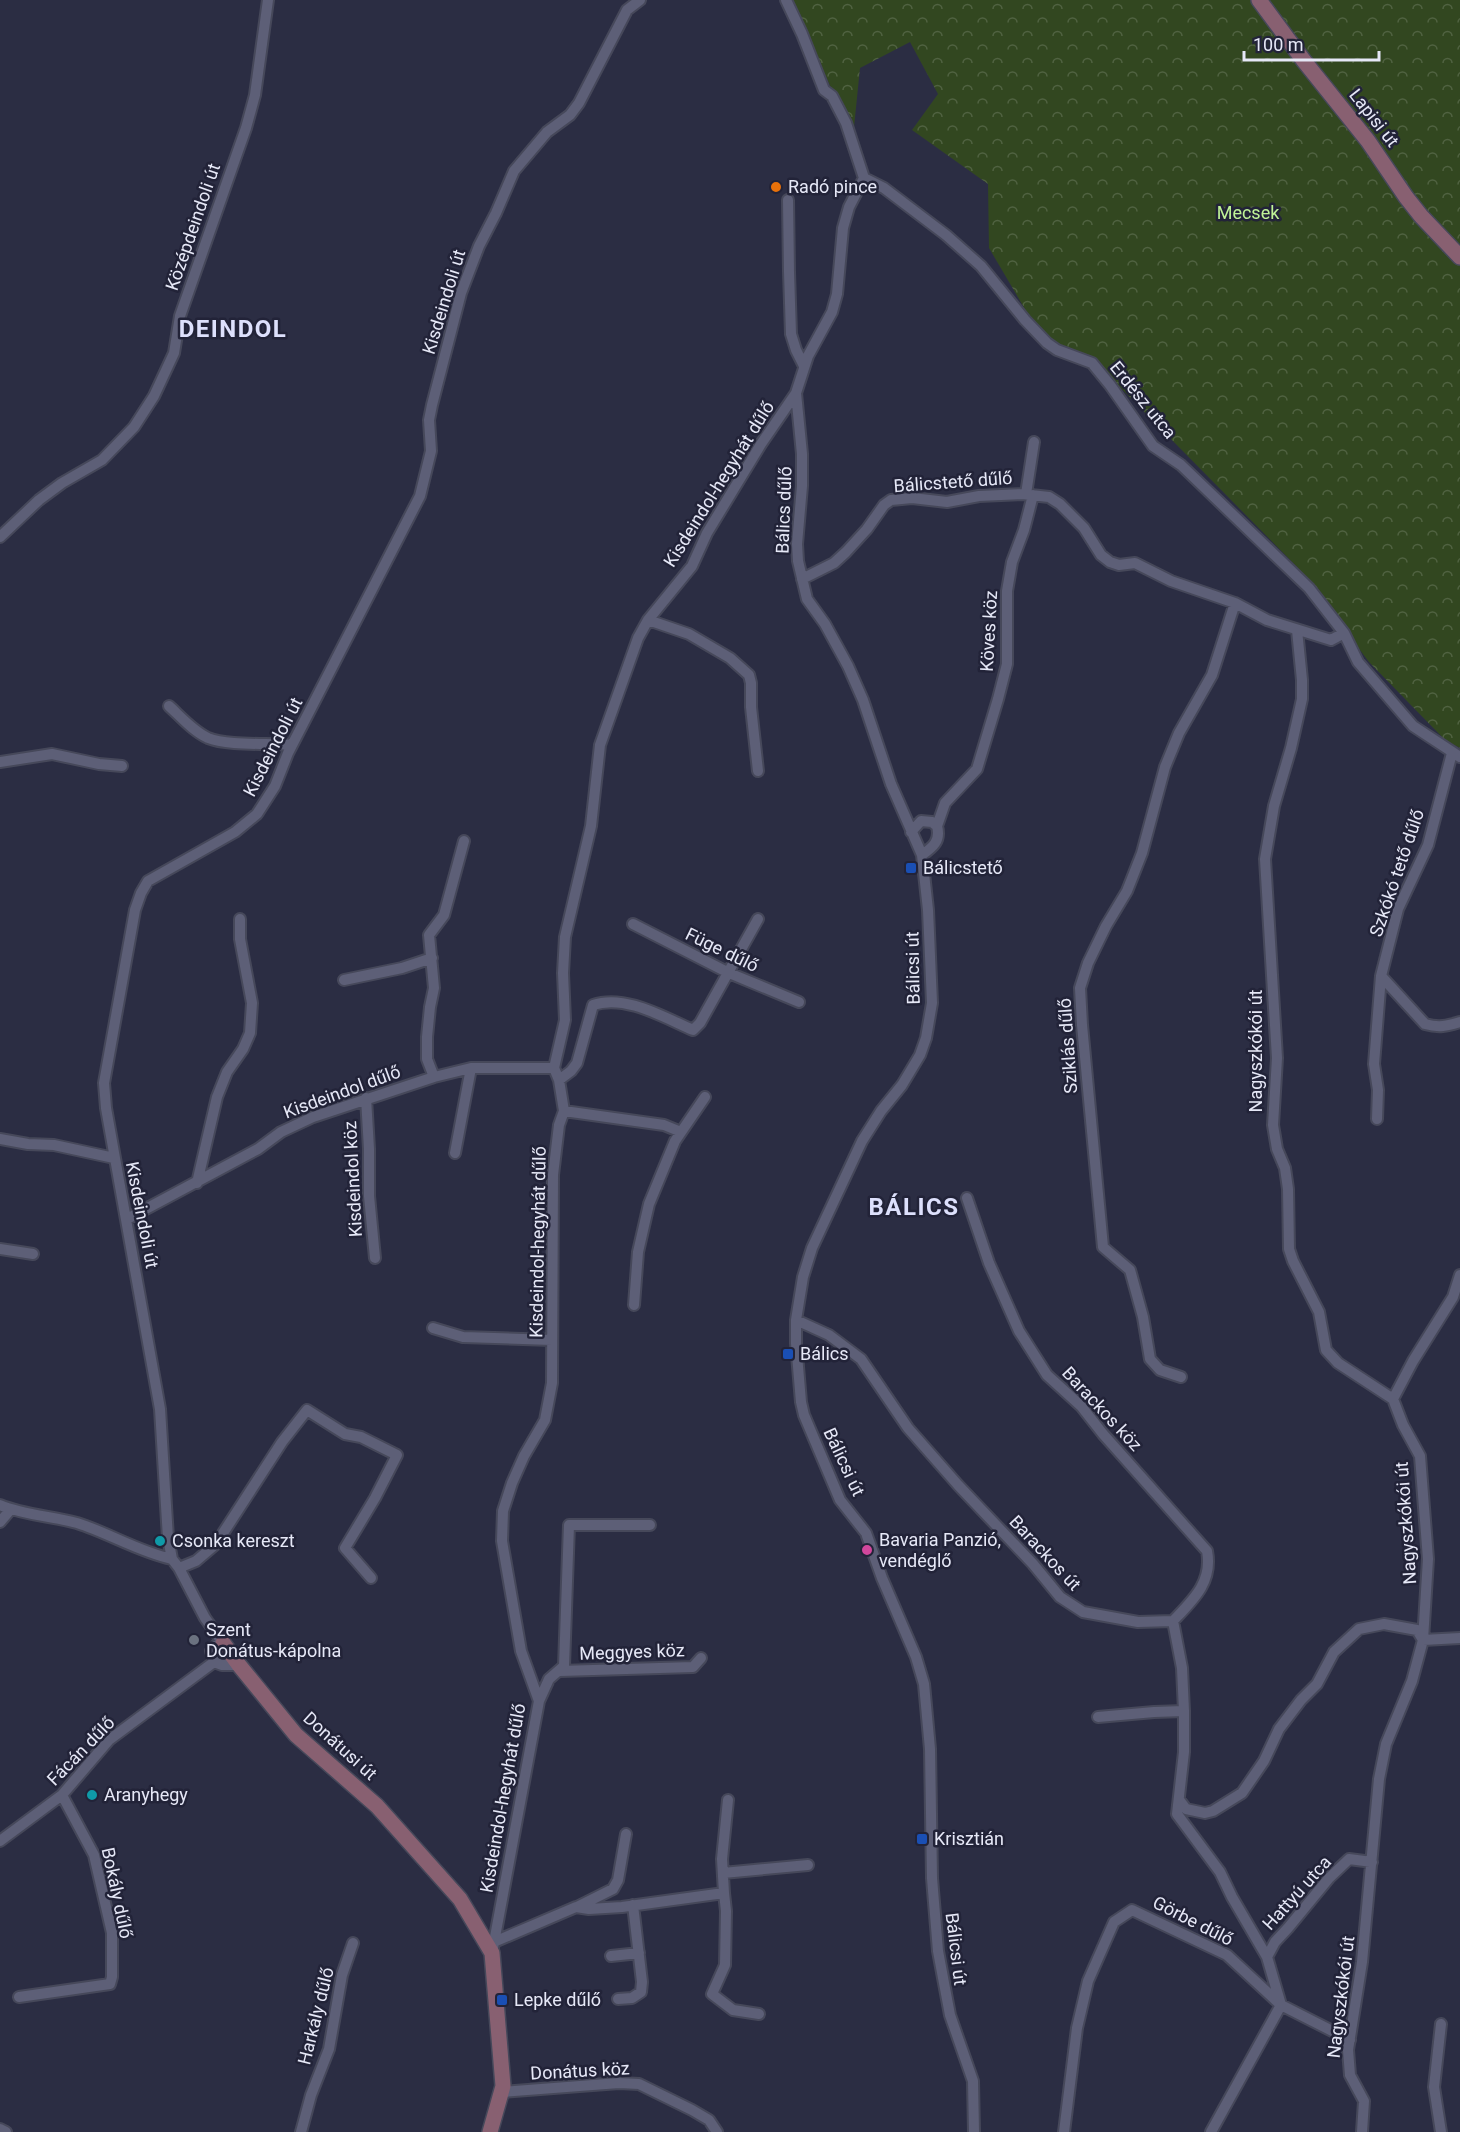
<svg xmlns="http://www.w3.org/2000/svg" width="1460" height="2132" font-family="Roboto,sans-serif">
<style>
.forest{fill:url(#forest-crowns)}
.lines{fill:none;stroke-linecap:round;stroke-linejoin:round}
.street-casing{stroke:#46485a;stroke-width:14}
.secondary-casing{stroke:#46485a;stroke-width:18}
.street{stroke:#5d5f77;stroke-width:10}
.secondary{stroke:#886071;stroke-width:15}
.food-dot{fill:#e8710a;stroke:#222338;stroke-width:2}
.transit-dot{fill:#1a4fb4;stroke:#222338;stroke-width:2}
.culture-dot{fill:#0f9aa8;stroke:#222338;stroke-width:2}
.hotel-dot{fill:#d1479c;stroke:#222338;stroke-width:2}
.worship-dot{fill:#6b7280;stroke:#222338;stroke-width:2}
.labels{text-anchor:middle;stroke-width:5;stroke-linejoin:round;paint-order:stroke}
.street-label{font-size:18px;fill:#e6e8f7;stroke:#222338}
.poi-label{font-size:18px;fill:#e6e8f7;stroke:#222338;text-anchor:start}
.park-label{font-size:18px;fill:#c0f497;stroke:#222338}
.district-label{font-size:24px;font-weight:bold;letter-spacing:1.5px;fill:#dde0fc;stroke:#222338}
</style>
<defs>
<pattern id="forest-crowns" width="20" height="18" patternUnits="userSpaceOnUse" patternTransform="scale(1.5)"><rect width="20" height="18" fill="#324720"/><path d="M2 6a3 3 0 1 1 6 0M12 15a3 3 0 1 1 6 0" fill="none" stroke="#506241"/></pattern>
</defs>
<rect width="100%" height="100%" fill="#2b2d43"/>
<!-- forest -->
<path class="forest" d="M788,0H1460V748L1445,740L1369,662L1298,568L1098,365L1039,333L989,248L988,184L912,130L938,94L910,42L860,68L853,137L815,52Z"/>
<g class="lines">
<defs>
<path id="street" d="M786,0L802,34L824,90L832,96L846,123L864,178
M864,178L849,207L843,228L837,294L832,312L808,356L796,393L802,454V486L797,544L798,561L807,599L825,624L848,666L863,700L891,784L922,855L928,910L932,1003L926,1038L920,1055L902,1085L881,1111L862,1141L812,1248L803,1277L796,1320V1343L801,1402L804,1415L840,1500L866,1533L882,1578L916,1657L924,1684L930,1749L932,1878L938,1951L950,2015L973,2081L974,2132
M864,178L884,188L946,235L981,266L1025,320L1047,343L1057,350L1092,363L1110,385L1153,446L1181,465L1309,588L1344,633L1358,662L1413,726L1460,757
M788,200L789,272L791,334L796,350L804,366
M1026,494L1034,442
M0,537L39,500L62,483L102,460L134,427L154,396L174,353L180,316L246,128L255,95L268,0
M802,579L834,563L846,552L867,529L884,505L891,500L912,498L947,502L979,496L1022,494L1049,497L1060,504L1084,528L1101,555L1110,562L1119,565L1135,563L1171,581L1235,603L1267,620L1331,640L1344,633
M648,620L689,634L730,658L749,675L751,683V707L758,771
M1297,630L1302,680V699L1291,748L1274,806L1265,859L1277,1058L1273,1125L1277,1149L1285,1168L1288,1189L1289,1249L1293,1261L1319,1312L1326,1350L1338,1363L1393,1399L1403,1425L1420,1456L1428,1559L1423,1640L1412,1681L1386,1744L1379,1779L1362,1962L1348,2050L1350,2075L1364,2101L1362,2132
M169,706C181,717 193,731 208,738C227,746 270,743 292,745
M1452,753L1428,845L1398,909L1381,976L1425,1024C1439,1028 1447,1026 1460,1022
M0,762L52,754L99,764L122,766
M937,826L945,803L977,769L998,699L1007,664V591L1012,562L1024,530L1033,495
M911,832L921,821L932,822L937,826C941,841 933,847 922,855
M633,924L729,973L799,1002
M344,980L402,968L432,958
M434,1077L427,1059V1037L430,1007L434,988L429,935L444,915L464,841
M559,1080L571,1071L577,1063L593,1005C625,994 663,1017 693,1030L700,1023L758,919
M366,1098L369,1149V1196L375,1258
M564,1111L664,1125L681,1132
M1377,1119L1378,1090L1374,1064L1381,976
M0,1139L28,1144L54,1145L114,1158
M455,1153L471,1068
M197,1183L217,1097L227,1072L243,1049L250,1033L252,1003L240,939V919
M967,1198L989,1263L1019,1331L1047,1375L1081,1406L1103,1434L1207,1551C1213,1582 1193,1600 1173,1621
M127,1219L258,1149L281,1132L313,1117L434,1077L471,1068H554
M0,1249L33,1254
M634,1305L638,1252L649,1204L675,1141L705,1097
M796,1320L829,1335L861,1359L908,1428L958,1485L1033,1564L1060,1597L1083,1612L1138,1622L1173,1621L1182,1668L1184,1711V1752L1177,1814L1220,1872L1232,1897L1267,1957
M433,1328L463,1337L552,1340
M1181,1377L1160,1370L1150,1359L1143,1317L1130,1270L1103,1247L1082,1025L1080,988L1088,963L1106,926L1127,891L1142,853L1165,767L1179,733L1212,675L1235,603
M1393,1399L1413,1361L1453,1297L1460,1275
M0,1505C24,1515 51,1516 77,1523C109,1533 139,1552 172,1559L179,1568L205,1618L223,1643L215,1646L211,1651L214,1662
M0,1522L11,1509
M172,1559L168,1538L160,1409L106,1108L104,1083L135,910L141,893L148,881L235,832L257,814L275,786L288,753L420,496L431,451L429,420L432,405L461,293L479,246L496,213L514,171L547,132L570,115L579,103L627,10L640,0
M179,1568L196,1561L216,1544L282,1442L307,1410L345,1434L361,1437L397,1455L375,1498L345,1548L371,1578
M214,1662L222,1665H239
M560,1671L693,1667L701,1658
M539,1701L549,1679L564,1666L569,1525H650
M1098,1717L1154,1712L1184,1711
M1180,1801L1186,1809L1205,1813L1213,1811L1242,1793L1264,1761L1279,1729L1301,1700L1317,1684L1334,1652L1359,1629L1384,1624L1417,1630L1423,1640L1460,1638
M0,1841L62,1795L109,1740L214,1662
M723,1873L808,1865
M724,1893L722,1859L728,1800
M577,1907L613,1889L618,1880L626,1834
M494,1942L576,1907L589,1909L622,1907L724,1893L726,1911L725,1965L712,1994L733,2010L759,2014
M492,1953L539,1701L521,1651L502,1541L503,1511L512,1483L524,1456L545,1420L552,1383L553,1175L559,1125L564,1111L559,1080L554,1068L565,1020L563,973L565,937L591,826L600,745L638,638L648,620L692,566L707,533L761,444L796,393
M611,1956L639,1953
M19,1997L110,1984L112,1977V1933L94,1855L62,1795
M618,1999L632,1998L641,1992L642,1982L633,1905
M502,2092L619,2083L639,2084L692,2110L709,2120L717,2132
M0,2129L6,2132
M301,2132L311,2095L329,2049L342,1975L353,1943
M1064,2132L1077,2028L1088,1981L1114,1922L1132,1910L1227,1955L1281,2005L1350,2040
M1211,2132L1281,2005L1267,1957L1275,1942L1288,1928L1329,1878L1349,1859L1372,1862
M1441,2132L1434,2087L1441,2024"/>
<path id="secondary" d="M1259,0L1304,61L1368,141L1406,197L1421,216L1460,257
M223,1643L239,1665L296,1735L377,1806L460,1899L492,1953L503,2086L490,2132"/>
</defs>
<!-- street casing -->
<use href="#street" class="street-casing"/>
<!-- secondary casing -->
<use href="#secondary" class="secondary-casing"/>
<!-- street -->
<use href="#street" class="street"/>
<!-- secondary -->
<use href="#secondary" class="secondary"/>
</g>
<!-- markers -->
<circle class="food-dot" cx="776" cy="187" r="6"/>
<g class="transit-dot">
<rect x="905" y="862" width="12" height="12" rx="3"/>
<rect x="782" y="1348" width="12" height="12" rx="3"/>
<rect x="916" y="1833" width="12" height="12" rx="3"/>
<rect x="496" y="1994" width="12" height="12" rx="3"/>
</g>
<g class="culture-dot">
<circle cx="160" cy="1541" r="6"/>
<circle cx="92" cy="1795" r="6"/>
</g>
<circle class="hotel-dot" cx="867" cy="1550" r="6"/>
<circle class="worship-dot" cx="194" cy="1640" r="6"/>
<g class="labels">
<!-- street labels -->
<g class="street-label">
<text transform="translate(1374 118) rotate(52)" y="6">Lapisi út</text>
<text transform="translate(193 227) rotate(-71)" y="6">Középdeindoli út</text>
<text transform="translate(444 302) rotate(-73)" y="6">Kisdeindoli út</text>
<text transform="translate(1143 400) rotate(51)" y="6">Erdész utca</text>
<text transform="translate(953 482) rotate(-4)" y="6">Bálicstető dűlő</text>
<text transform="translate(719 484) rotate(-58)" y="6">Kisdeindol-hegyhát dűlő</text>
<text transform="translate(784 510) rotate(-88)" y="6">Bálics dűlő</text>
<text transform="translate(989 631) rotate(-87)" y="6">Köves köz</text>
<text transform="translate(273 747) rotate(-63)" y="6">Kisdeindoli út</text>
<text transform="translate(1397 873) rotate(-71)" y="6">Szkókó tető dűlő</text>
<text transform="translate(722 950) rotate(26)" y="6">Füge dűlő</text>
<text transform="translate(913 968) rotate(-91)" y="6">Bálicsi út</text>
<text transform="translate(1068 1046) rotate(-94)" y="6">Sziklás dűlő</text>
<text transform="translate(1256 1051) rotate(-90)" y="6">Nagyszkókói út</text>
<text transform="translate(342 1092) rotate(-20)" y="6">Kisdeindol dűlő</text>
<text transform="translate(353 1179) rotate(-93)" y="6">Kisdeindol köz</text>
<text transform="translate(142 1215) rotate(79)" y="6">Kisdeindoli út</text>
<text transform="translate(538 1242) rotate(-89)" y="6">Kisdeindol-hegyhát dűlő</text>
<text transform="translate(1102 1409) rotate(47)" y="6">Barackos köz</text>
<text transform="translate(844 1462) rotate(65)" y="6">Bálicsi út</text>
<text transform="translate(1406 1523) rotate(-94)" y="6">Nagyszkókói út</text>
<text transform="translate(1045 1553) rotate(47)" y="6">Barackos út</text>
<text transform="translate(632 1652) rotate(-2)" y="6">Meggyes köz</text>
<text transform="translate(340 1746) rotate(42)" y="6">Donátusi út</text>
<text transform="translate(81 1751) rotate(-46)" y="6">Fácán dűlő</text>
<text transform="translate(503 1798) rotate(-80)" y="6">Kisdeindol-hegyhát dűlő</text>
<text transform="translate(117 1893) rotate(78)" y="6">Bokály dűlő</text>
<text transform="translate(1297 1893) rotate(-48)" y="6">Hattyú utca</text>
<text transform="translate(1193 1921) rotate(27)" y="6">Görbe dűlő</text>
<text transform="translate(956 1949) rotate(83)" y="6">Bálicsi út</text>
<text transform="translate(1341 1997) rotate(-83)" y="6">Nagyszkókói út</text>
<text transform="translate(316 2016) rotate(-76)" y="6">Harkály dűlő</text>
<text transform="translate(580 2071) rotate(-3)" y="6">Donátus köz</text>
</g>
<!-- poi labels -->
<g class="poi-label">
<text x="788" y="193">Radó pince</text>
<text x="923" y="874">Bálicstető</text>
<text x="800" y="1360">Bálics</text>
<text x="879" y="1546">Bavaria Panzió,<tspan x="879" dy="21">vendéglő</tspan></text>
<text x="172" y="1547">Csonka kereszt</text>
<text x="206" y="1636">Szent<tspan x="206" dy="21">Donátus-kápolna</tspan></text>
<text x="104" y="1801">Aranyhegy</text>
<text x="934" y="1845">Krisztián</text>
<text x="514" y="2006">Lepke dűlő</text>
</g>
<!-- park labels -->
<g class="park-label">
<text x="1248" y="219">Mecsek</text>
</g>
<!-- district labels -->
<g class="district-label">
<text x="233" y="337">DEINDOL</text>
<text x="914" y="1215">BÁLICS</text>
</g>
</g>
<!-- scale -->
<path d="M1244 51v9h135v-9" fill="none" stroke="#e6e8f7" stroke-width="3"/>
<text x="1253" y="51" font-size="18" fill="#e6e8f7" stroke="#222338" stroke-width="4.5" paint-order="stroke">100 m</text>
</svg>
